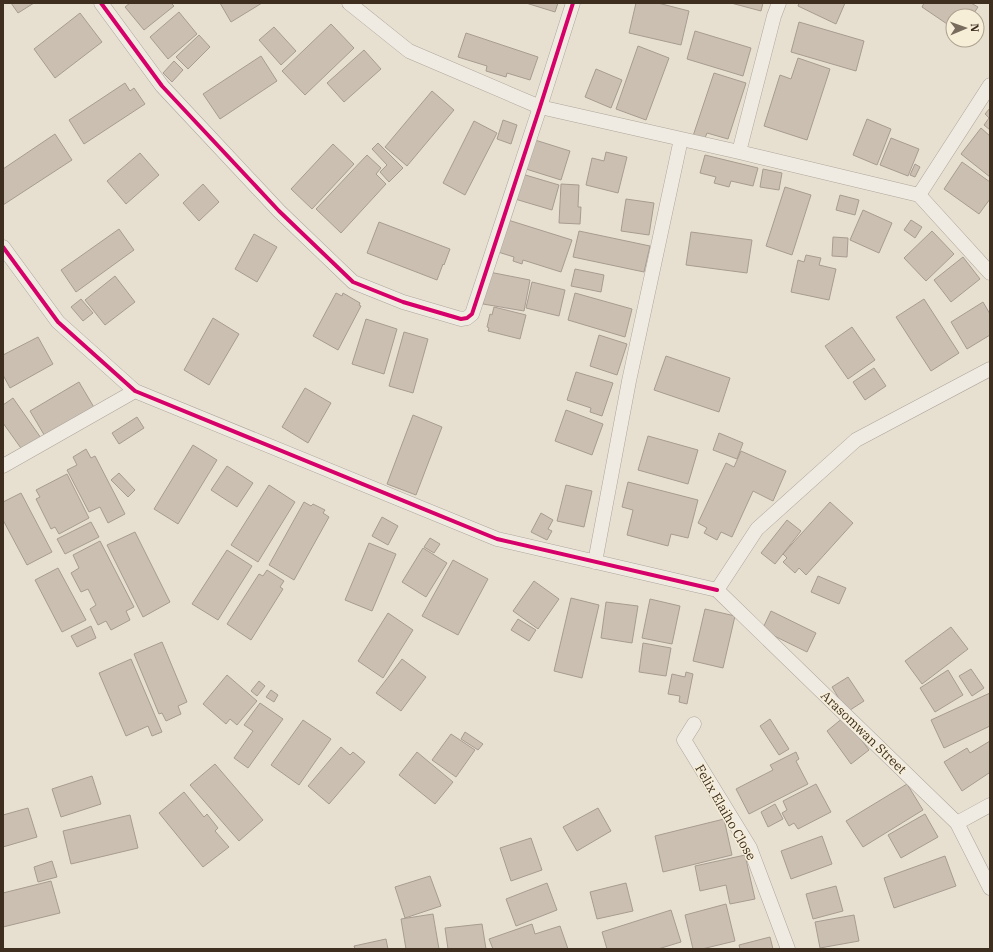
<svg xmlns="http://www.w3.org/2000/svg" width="993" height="952" font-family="'IBM Plex Serif',serif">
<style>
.building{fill:#cbbfb2;stroke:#a89c90}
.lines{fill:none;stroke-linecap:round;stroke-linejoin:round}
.minor-casing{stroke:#ada599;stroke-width:15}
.minor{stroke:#efebe3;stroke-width:14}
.cycleway-casing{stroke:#f7eed8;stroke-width:6}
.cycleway{stroke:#d6006c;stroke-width:4}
.labels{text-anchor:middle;stroke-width:3;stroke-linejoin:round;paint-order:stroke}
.street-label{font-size:13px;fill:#3d2e20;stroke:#f7eed8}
</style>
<rect width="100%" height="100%" fill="#e7e0d1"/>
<!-- building -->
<path class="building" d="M11,3H34L18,13Z
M130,3H171L174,6L144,30L125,7Z
M220,3H262L231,22Z
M526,3H558L555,12Z
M636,3H658L689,11L681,45L629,33Z
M731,3H763L761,11Z
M799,3H845L836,24L798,6Z
M924,3H971L978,7L972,16H953V28L922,7Z
M179,12L197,34L168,59L150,37Z
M80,13L102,42L55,78L34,49Z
M799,22L864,41L856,71L791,52Z
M331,24L354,48L305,95L282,71Z
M274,27L296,51L281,65L259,40Z
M695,31L751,48L743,76L687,59Z
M466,33L538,57L530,80L507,73L506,77L486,71L487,66L458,57Z
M199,35L210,47L188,69L176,57Z
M638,46L669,58L646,120L616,109Z
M364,50L381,69L344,102L327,83Z
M261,56L277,81L220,119L203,94Z
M798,58L830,69L807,140L764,126L780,75L791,79Z
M174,61L183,70L172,82L163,73Z
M596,69L622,80L611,108L585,97Z
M714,73L746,83L728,139L707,133L703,143L692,139Z
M125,83L130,91L134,88L145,104L84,144L69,120Z
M432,91L454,110L407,166L385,147Z
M990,108V130L984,125L989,118L985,114Z
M867,119L891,129L877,165L853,155Z
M503,120L517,125L511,144L497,139Z
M474,121L497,133L465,195L443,183Z
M981,128L990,136V177L961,154Z
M55,134L72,160L3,205V169Z
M891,138L919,149L908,176L880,165Z
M535,140L570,151L561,180L526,169Z
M378,143L403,168L389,182L380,172L387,165L372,149Z
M333,144L354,164L312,209L291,189Z
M606,152L627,157L618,193L586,185L592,158L604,161Z
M140,153L159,175L126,204L107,181Z
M367,155L381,168L376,174L386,184L341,233L316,209Z
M705,155L758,168L753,186L731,181L729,187L714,183L716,177L700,173Z
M962,162L990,182V199L979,214L944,189Z
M915,164L920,167L915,177L910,175Z
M763,169L782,173L779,190L760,187Z
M522,174L559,185L552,210L515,199Z
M203,184L219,202L199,221L183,203Z
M561,184L579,185L578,207H581L580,224L559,223Z
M785,187L811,195L792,255L766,246Z
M840,195L859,200L855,215L836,210Z
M626,199L654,203L649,235L621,231Z
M863,210L892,223L879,253L850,240Z
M508,220L572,240L561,272L523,260L522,264L513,261L514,257L498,252Z
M911,220L922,227L915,238L904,230Z
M379,222L450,249L444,265L443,264L437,280L367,253Z
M119,229L134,250L76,292L61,270Z
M579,231L650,246L644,272L573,257Z
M932,231L954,254L926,281L904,258Z
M691,232L752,240L747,273L686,265Z
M254,234L277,247L257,282L235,269Z
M833,237L848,238L847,257L832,256Z
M806,255L821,258L819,265L836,269L829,300L791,292L798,260L804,262Z
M963,257L980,279L951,302L934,280Z
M575,269L604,275L601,292L571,286Z
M489,272L530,280L524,311L483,304Z
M115,276L135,302L105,325L85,300Z
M532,282L565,290L559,316L526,308Z
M336,293L342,296L343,293L360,303L359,305L361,306L338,350L313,336Z
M575,293L632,309L625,337L568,320Z
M81,299L93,313L83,321L71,307Z
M924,299L959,353L931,371L896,317Z
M983,302L990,314V335L967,349L951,322Z
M494,307L526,315L520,339L488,331L489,328L487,327L490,314L492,315Z
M213,318L239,334L209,385L184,370Z
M366,319L397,329L384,374L352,364Z
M852,327L875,360L848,379L825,346Z
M404,332L428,339L413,393L389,386Z
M599,335L627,344L617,375L590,366Z
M38,337L53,364L10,388L3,375V355Z
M666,356L730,378L719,412L654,390Z
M874,368L886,386L865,400L853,382Z
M576,372L613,383L602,416L590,412L591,408L567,400Z
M79,382L95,409L46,438L30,411Z
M305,388L331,403L308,443L282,427Z
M13,398L41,438L23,451L3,423V405Z
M566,410L603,424L592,455L555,441Z
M413,415L442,427L416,495L387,484Z
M137,417L144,428L119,444L112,433Z
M719,433L743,443L737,459L713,450Z
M648,436L698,450L688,484L638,470Z
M193,445L217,460L178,524L154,509Z
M86,449L91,458L95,456L125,514L108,523L100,507L89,512L67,470L77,465L73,457Z
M741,451L786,471L773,501L753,491L732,537L721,532L717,540L704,533L707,528L698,523L726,463L734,467Z
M227,466L253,483L237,507L211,490Z
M119,473L135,490L128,497L111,480Z
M67,474L89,518L59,534L55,527L51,529L36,499L40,497L36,490Z
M628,482L698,500L688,538L671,534L668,546L627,535L633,510L622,507Z
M269,485L295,502L258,562L231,545Z
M566,485L592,491L584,527L557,521Z
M21,493L52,552L27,565L3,520V502Z
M304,502L311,506L313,504L325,510L323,513L329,517L294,580L269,565Z
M830,502L853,523L806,575L799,568L795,573L783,562L787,558L783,554Z
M541,513L553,520L548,529L552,531L547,540L531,532Z
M382,517L398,526L388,545L372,536Z
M787,520L801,531L775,564L761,553Z
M91,522L99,537L65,554L57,539Z
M135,532L170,602L143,617L107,545Z
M430,538L440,544L434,553L424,547Z
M100,541L134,607L126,611L130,620L111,630L106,621L98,625L90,609L96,605L88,589L81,592L71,573L79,568L73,555Z
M369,543L396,554L372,611L345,600Z
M423,548L447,563L426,597L402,582Z
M227,550L252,566L218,620L192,604Z
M453,560L488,579L458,635L422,616Z
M58,568L86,620L62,632L35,580Z
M267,570L284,581L280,587L283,589L251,640L227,624L259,574L263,576Z
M818,576L846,588L839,604L811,592Z
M534,581L559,599L538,629L513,611Z
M571,598L599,605L582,678L554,671Z
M650,599L680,606L672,644L642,638Z
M606,602L638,606L632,643L601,638Z
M705,609L735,616L723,668L693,661Z
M771,611L816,633L807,652L762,630Z
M388,613L413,630L383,678L358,661Z
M518,619L536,630L529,641L511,630Z
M91,626L96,638L77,647L71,636Z
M951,627L968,649L922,684L905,661Z
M162,642L187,702L178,706L181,714L166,721L162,713L159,714L134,654Z
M643,643L671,648L666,676L639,672Z
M131,659L162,732L152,736L148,726L126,736L99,673Z
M402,659L426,677L401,711L376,693Z
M971,669L984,688L972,696L959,676Z
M948,670L963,695L935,712L920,688Z
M686,672L693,674L687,704L679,702L680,696L668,694L672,674L685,677Z
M227,675L257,701L237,725L230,719L226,724L203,704Z
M848,677L864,701L847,712L832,687Z
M259,681L265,686L257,696L251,691Z
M271,690L278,695L274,702L266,697Z
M990,693V726L944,748L931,720Z
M260,703L283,719L248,768L234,758L253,731L244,725Z
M844,717L869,750L851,764L827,731Z
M770,719L789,749L779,755L760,726Z
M303,720L331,739L299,785L271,765Z
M465,732L483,744L478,750L461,739Z
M451,734L475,750L456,777L432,760Z
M990,741V774L989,773L962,791L944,762L967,748L970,753Z
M341,747L350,755L353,752L365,762L329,804L308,786Z
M417,752L453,782L435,804L399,775Z
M796,752L799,759L796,761L808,784L749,814L736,789L773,770L770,765Z
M215,764L263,820L239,841L190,785Z
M92,776L101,804L61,817L52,789Z
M816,784L831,812L798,829L794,823L789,826L782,813L787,810L783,801Z
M907,784L923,810L863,847L846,821Z
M184,792L204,817L207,814L218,828L215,831L229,847L203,867L159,813Z
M775,804L783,819L768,827L761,812Z
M28,808L37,837L3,847V815Z
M598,808L611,831L577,851L563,827Z
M925,814L938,837L901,858L888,835Z
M130,815L138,848L71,864L63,831Z
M724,819L732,855L663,872L655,836Z
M822,836L832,864L791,879L781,851Z
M531,838L542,870L511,881L500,848Z
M745,855L755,899L730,904L726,885L700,891L695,866Z
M945,856L956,886L894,908L884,878Z
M52,861L57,877L38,882L34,867Z
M430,876L441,906L405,918L395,887Z
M51,881L60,913L3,927V893Z
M547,883L557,910L516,926L506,899Z
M626,883L633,911L597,919L590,892Z
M836,886L843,911L813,919L806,894Z
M726,904L735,941L702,949H693L685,915Z
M671,910L681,942L658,949H607L602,932Z
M433,914L439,949H406L401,919Z
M854,915L859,941L820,948L815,922Z
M482,924L486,949H448L445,928Z
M532,924L535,934L560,926L568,949H493L489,939Z
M770,937L773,949H740L739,945Z
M386,939L388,949H355L354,946Z"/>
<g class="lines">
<defs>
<path id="minor" d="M101,3L162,86L279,211L353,282L403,302L461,319L467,318L472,314L540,107L573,3
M349,3L409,51L540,107L739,152L919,195L990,273
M739,152L774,16L779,3
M919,195L990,85
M3,247L58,322L135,391L497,539L717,590
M3,466L135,391
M595,562L629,381L681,139
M717,590L957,823L990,888
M717,590L757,529L856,440L990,369
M694,724L684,740L750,848L788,949
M957,823L990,805"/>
</defs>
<!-- minor casing -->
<use href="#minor" class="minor-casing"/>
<!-- minor -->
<use href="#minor" class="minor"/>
<defs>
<path id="cycleway" d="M101,3L162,86L279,211L353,282L403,302L461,319L467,318L472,314L540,107L573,3
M3,247L58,322L135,391L497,539L717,590"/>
</defs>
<!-- cycleway casing -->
<use href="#cycleway" class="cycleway-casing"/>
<!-- cycleway -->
<use href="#cycleway" class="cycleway"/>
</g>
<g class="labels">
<!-- street labels -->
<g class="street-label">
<text transform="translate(864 732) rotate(44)" y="5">Arasomwan Street</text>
<text transform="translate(726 812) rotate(60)" y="5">Felix Elaiho Close</text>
</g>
</g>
<!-- border -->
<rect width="993" height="952" fill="none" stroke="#3d2e20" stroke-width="8"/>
<!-- north arrow -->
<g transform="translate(965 28) rotate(88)"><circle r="19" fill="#f7eed8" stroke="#ada18e"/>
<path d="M0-3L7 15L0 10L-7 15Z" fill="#786c5e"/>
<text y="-6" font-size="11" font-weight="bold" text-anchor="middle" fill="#3d2e20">N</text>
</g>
</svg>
